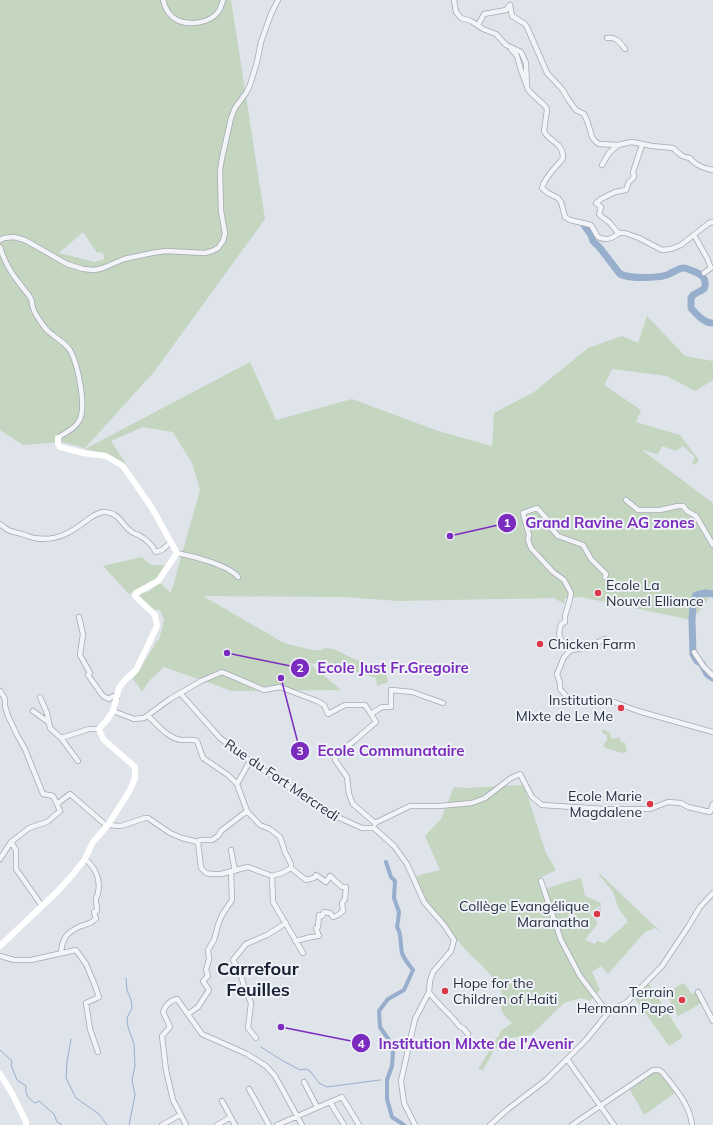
<svg xmlns="http://www.w3.org/2000/svg" width="713" height="1125" font-family="Mulish,sans-serif">
<style>
.built{fill:#cdd2dc}
.green{fill:#c4d5c0;fill-rule:evenodd}
.lines{fill:none;stroke-linecap:round;stroke-linejoin:round}
.stream{stroke:#97aecd;stroke-width:1}
.canal{stroke:#97aecd;stroke-width:4}
.river{stroke:#97aecd;stroke-width:7}
.street-casing{stroke:#a4a9b5;stroke-width:6}
.street{stroke:#f3f4f8;stroke-width:4.5}
.secondary{stroke:#fff;stroke-width:6}
.poi-dot{fill:#da3948;stroke:#eff2f7;stroke-width:1.5}
.labels{text-anchor:middle;stroke-width:4;stroke-linejoin:round;paint-order:stroke}
.poi-label{font-size:14px;fill:#272f43;stroke:#eff2f7;text-anchor:end}
.street-label{font-size:14px;fill:#272f43;stroke:#eff2f7}
.district-label{font-size:18px;font-weight:bold;fill:#192033;stroke:#eff2f7}
.leader{fill:none;stroke:#7b2cbf;stroke-width:1.5}
.callout-dot{fill:#7b2cbf;stroke:#eff2f7;stroke-width:1.5}
.mark-label{font-size:12px;text-anchor:middle;font-weight:bold;fill:#fff}
.callout-label{font-size:15px;text-anchor:middle;font-weight:bold;fill:#7b2cbf;stroke:#eff2f7;stroke-width:4;stroke-linejoin:round;paint-order:stroke}
</style>
<rect width="100%" height="100%" fill="#dfe3ea"/>
<!-- built -->
<path class="built" d="M601,905V911L600,912L601,916L595,919L591,912L597,908H599Z"/>
<!-- green -->
<path class="green" d="M0,0H231L265,219L154,372L85,448L62,442L23,445L0,430ZM83,232L97,253L101,252L104,255V259L95,262L59,253Z
M647,316L685,356L713,361V380L695,391L667,376L612,369L604,385L641,410L636,422L680,435L699,460L695,465L692,463L695,457L683,446L676,451L662,446L658,454L642,450L713,503V593L692,620L581,597L565,598V604L554,598L399,601L344,597L203,596L284,643L312,650H321L325,648L334,649L354,659L374,665H381L385,668L388,682L377,686L376,678L339,667L309,663L341,690L232,691L164,667L150,680L142,691L133,679L142,666L158,639L159,640L164,620L160,610H153L140,597V595L141,593C149,594 154,587 159,582L171,593L200,490L192,463L173,432L143,427L111,441L143,490L108,455L85,449L250,362L276,420L352,399L438,431L492,446L494,413L534,392L588,348L622,336L638,343Z
M142,557L151,565H166L158,579L129,594L103,566Z
M603,729L610,733L611,738L614,739L619,737L621,742L625,743L627,751L622,753L605,748L603,745L607,740V736L602,732Z
M524,785L546,853L556,870L540,878L542,890L563,883L581,878L585,896L601,903V905L589,912L598,923L585,940L595,944L597,941L604,943L628,922L618,907L613,892L599,875V873L662,933L655,928L645,932L608,974L601,966L592,972L600,990L590,1001L581,998L564,1003L531,1035L510,1038L504,1041L494,1050L483,1070L478,1069L502,1030L512,1023L504,1015L501,1009L502,1002V994L497,983L479,962L472,957L454,936L449,927L439,918L423,896L416,876L440,870L425,836L441,819L454,787L464,788Z
M648,982L683,1037L669,1046L633,996Z
M684,983L692,994L697,991L702,1003L678,1016L666,993Z
M652,1071L662,1072L675,1093L644,1115L630,1090Z"/>
<g class="lines">
<!-- stream -->
<path class="stream" d="M126,978L127,990L131,1000L132,1008L127,1018L128,1027L134,1044L135,1066L132,1080L135,1095L129,1125
M71,1039L67,1062L66,1078L76,1098L99,1114L107,1125
M261,1047L283,1061L289,1064L300,1070L306,1069L310,1071L319,1083L327,1087L380,1080
M0,1050L12,1061L11,1065L17,1080L26,1086C25,1095 28,1098 35,1103L39,1101L54,1114L57,1122L62,1125"/>
<!-- canal -->
<path class="canal" d="M386,862L391,877L395,881L394,898L399,912L398,921L397,927C402,934 400,944 402,953C404,959 409,965 413,970L404,990L388,999L379,1011L380,1027L391,1043L393,1051L392,1066L387,1080V1099L392,1117L404,1125"/>
<!-- river -->
<path class="river" d="M584,225L591,235L593,241L600,248L620,274C630,279 657,278 667,275C672,273 678,268 684,268C686,268 690,270 693,271C701,274 708,278 704,289L693,295L691,298V308C696,314 705,324 713,323
M713,594L706,593L696,595L693,602L692,620L693,654L697,661L702,664L707,674L713,678"/>
<defs>
<path id="street" d="M163,0C165,8 169,16 177,20C189,26 210,23 218,12C221,8 222,4 223,0
M454,0L456,12L461,18L471,21L483,29L496,34L506,45L521,52L526,63L527,87L529,91L546,107L547,110L544,131L545,133C552,143 563,143 563,158C556,168 545,176 542,188L548,193L558,198L561,202L565,217L570,220L591,225L598,237C606,241 612,239 619,233H625L639,238L662,250L671,249L681,245L709,223L713,222
M478,25L484,14L506,10L510,5L512,16L525,24L527,27L547,73L562,89L568,99L576,110L584,114L588,123L592,137L595,141L599,144L618,145L632,142L652,146L673,148C680,154 681,157 690,158C695,165 705,169 713,170
M607,38C616,37 619,41 625,49
M511,49L517,56L521,70L526,84
M602,165L609,153L618,145
M619,233C614,230 613,226 610,223C606,219 602,218 599,214L601,207L596,203L601,199L615,192L626,190L629,182L634,177L633,172L642,145
M694,235L707,258L711,268L704,273
M0,240L4,238L14,237L25,240L67,264L83,269L95,270L103,268L124,259L152,253L166,251L205,253L212,251L218,248L223,241L225,233L221,211L220,170L222,158L231,118L235,108L246,93L250,85L257,62L261,42L271,14L278,0
M0,247C4,261 11,273 20,284C23,289 29,294 31,299C32,302 32,304 33,308C35,315 41,322 45,328C53,337 64,341 70,350C78,364 87,408 79,421C74,430 65,432 58,438
M626,500L638,510H660L678,506H683L687,511L696,516L713,545
M0,524C10,533 13,531 25,535C28,536 30,537 34,538C57,542 72,532 90,518C95,515 99,511 106,512C121,514 122,526 132,532C134,534 138,534 140,536C146,539 153,546 155,551L156,552L162,550L171,542
M177,553C192,556 229,565 238,577
M79,617L83,634L80,655L90,673L88,675L103,696L109,699L113,696L117,698
M605,639L588,647L572,650L569,652L564,657L557,674L560,683V689L569,699L574,700L614,702L638,711L713,732
M572,650C562,641 556,639 561,624L565,622V616L570,599L571,593L564,580L553,572L531,548L528,540L529,535L523,513L537,508L548,520L551,528L558,536L583,545L591,559L606,574L605,577
M694,652L704,667L713,676
M0,691L5,699V706L8,716L17,735L25,749L43,794L53,796L57,804L60,811L47,822L29,828L11,842L0,859
M181,694L220,738L250,761L311,802L333,815L362,828H374L394,846L407,864L424,902L444,925L454,940L451,951L433,972L430,981L429,992L415,1019L401,1081L404,1103L415,1125
M40,697L47,713L50,728L61,738L89,729H99
M33,711L48,722
M113,711L134,719L144,718L170,699L201,681L222,672L264,690L280,687L317,701L324,705L328,714L345,705H365L371,714L376,722L354,741L337,754L335,760L347,777L349,794L353,804L375,823
M371,714L382,707H391V690L412,692L443,703
M148,716C157,724 168,739 182,740C187,740 192,739 197,741L203,758L228,775L237,784
M61,738L78,761
M57,804L70,794L107,826
M375,824V823L410,806H439L472,803L485,798L511,778L520,774L532,797L542,805L604,809H650L668,802L681,803L688,807L710,812L713,804
M108,825L121,826L145,818H148L170,833L182,838L198,842L201,868L206,873L212,874H221L248,867L272,876L282,873L291,868V864L285,852L280,837L270,829L260,825L247,811L237,784L250,761
M11,842L16,850V869L42,906
M198,842L200,840H212L218,836L221,831L247,811
M231,850L235,871
M291,868L306,880L314,878L316,875L326,882L330,876L342,887H346L345,899L342,903L343,911L338,915L333,917L330,913L324,912L322,916L319,915L318,927L316,928L319,936C310,936 303,940 295,941
M272,876L273,902L303,953
M541,881L561,940L580,976L608,1013
M61,953C62,938 67,932 81,926C88,924 90,924 96,919L94,912L97,911C98,907 95,903 96,899C96,897 98,895 98,893C101,879 95,867 85,859
M0,956L14,960H31L76,950L86,964L94,983L99,997L86,1003L90,1029L98,1052
M429,992C438,1005 451,1014 460,1027L463,1028L468,1034
M698,992L713,1021
M188,1014L198,1007L209,990L203,981L208,976L206,970L209,959L208,950L214,940L218,925L222,915L232,900L231,871
M256,1038L248,1028L251,1003L244,986L240,972L233,960L246,944L267,935L286,923
M567,1059L614,1125
M304,1082L317,1107
M249,1089L269,1125
M222,1101L235,1125
M330,1102L344,1125
M162,1125L180,1115
M186,1125L173,1100L166,1070L162,1036L170,1027L163,1012C166,1005 169,1001 177,999L202,1034L247,1054L266,1066L275,1076L302,1125
M217,1125L231,1117
M277,1125L330,1102L342,1097L359,1125
M490,1125L508,1109L546,1080L586,1040L608,1013L627,1002L662,966L688,927L700,907L713,893
M572,1125L653,1070H659L662,1072C675,1089 690,1104 692,1125"/>
</defs>
<!-- street casing -->
<use href="#street" class="street-casing"/>
<!-- street -->
<use href="#street" class="street"/>
<!-- secondary -->
<path class="secondary" d="M0,946L58,891L74,873L85,859L93,842L108,825L130,790L135,778V767L103,739L99,729L107,720L113,711L119,688L125,680L136,670L157,626L155,615L137,598L135,596L136,593L158,581L177,553L152,508L123,466L106,456L83,453L60,447L58,444V438
M0,1074L13,1095L26,1122V1125"/>
</g>
<!-- markers -->
<g class="poi-dot">
<circle cx="598" cy="593" r="4"/>
<circle cx="540" cy="644" r="4"/>
<circle cx="621" cy="708" r="4"/>
<circle cx="650" cy="804" r="4"/>
<circle cx="597" cy="914" r="4"/>
<circle cx="445" cy="991" r="4"/>
<circle cx="682" cy="1000" r="4"/>
</g>
<g class="labels">
<!-- poi labels -->
<g class="poi-label">
<text x="606" y="590" text-anchor="start">Ecole La<tspan x="606" dy="16">Nouvel Elliance</tspan></text>
<text x="548" y="649" text-anchor="start">Chicken Farm</text>
<text x="613" y="705">Institution<tspan x="613" dy="16">MIxte de Le Me</tspan></text>
<text x="642" y="801">Ecole Marie<tspan x="642" dy="16">Magdalene</tspan></text>
<text x="589" y="911">Collège Evangélique<tspan x="589" dy="16">Maranatha</tspan></text>
<text x="453" y="988" text-anchor="start">Hope for the<tspan x="453" dy="16">Children of Haiti</tspan></text>
<text x="674" y="997">Terrain<tspan x="674" dy="16">Hermann Pape</tspan></text>
</g>
<!-- street labels -->
<g class="street-label">
<text transform="translate(282 780) rotate(34)" y="5">Rue du Fort Mercredi</text>
</g>
<!-- district labels -->
<g class="district-label">
<text x="258" y="975">Carrefour<tspan x="258" dy="21">Feuilles</tspan></text>
</g>
</g>
<!-- callouts -->
<path class="leader" d="M450 536L507 523M227 653L300 668M281 678L300 751M281 1027L361 1043"/>
<g class="callout-dot">
<circle cx="450" cy="536" r="4"/>
<circle cx="227" cy="653" r="4"/>
<circle cx="281" cy="678" r="4"/>
<circle cx="281" cy="1027" r="4"/>
<circle cx="507" cy="523" r="10"/>
<circle cx="300" cy="668" r="10"/>
<circle cx="300" cy="751" r="10"/>
<circle cx="361" cy="1043" r="10"/>
</g>
<g class="mark-label">
<text x="507" y="527">1</text>
<text x="300" y="672">2</text>
<text x="300" y="755">3</text>
<text x="361" y="1048">4</text>
</g>
<g class="callout-label">
<text x="610" y="528">Grand Ravine AG zones</text>
<text x="393" y="673">Ecole Just Fr.Gregoire</text>
<text x="391" y="756">Ecole Communataire</text>
<text x="476" y="1049">Institution MIxte de l'Avenir</text>
</g>
</svg>
